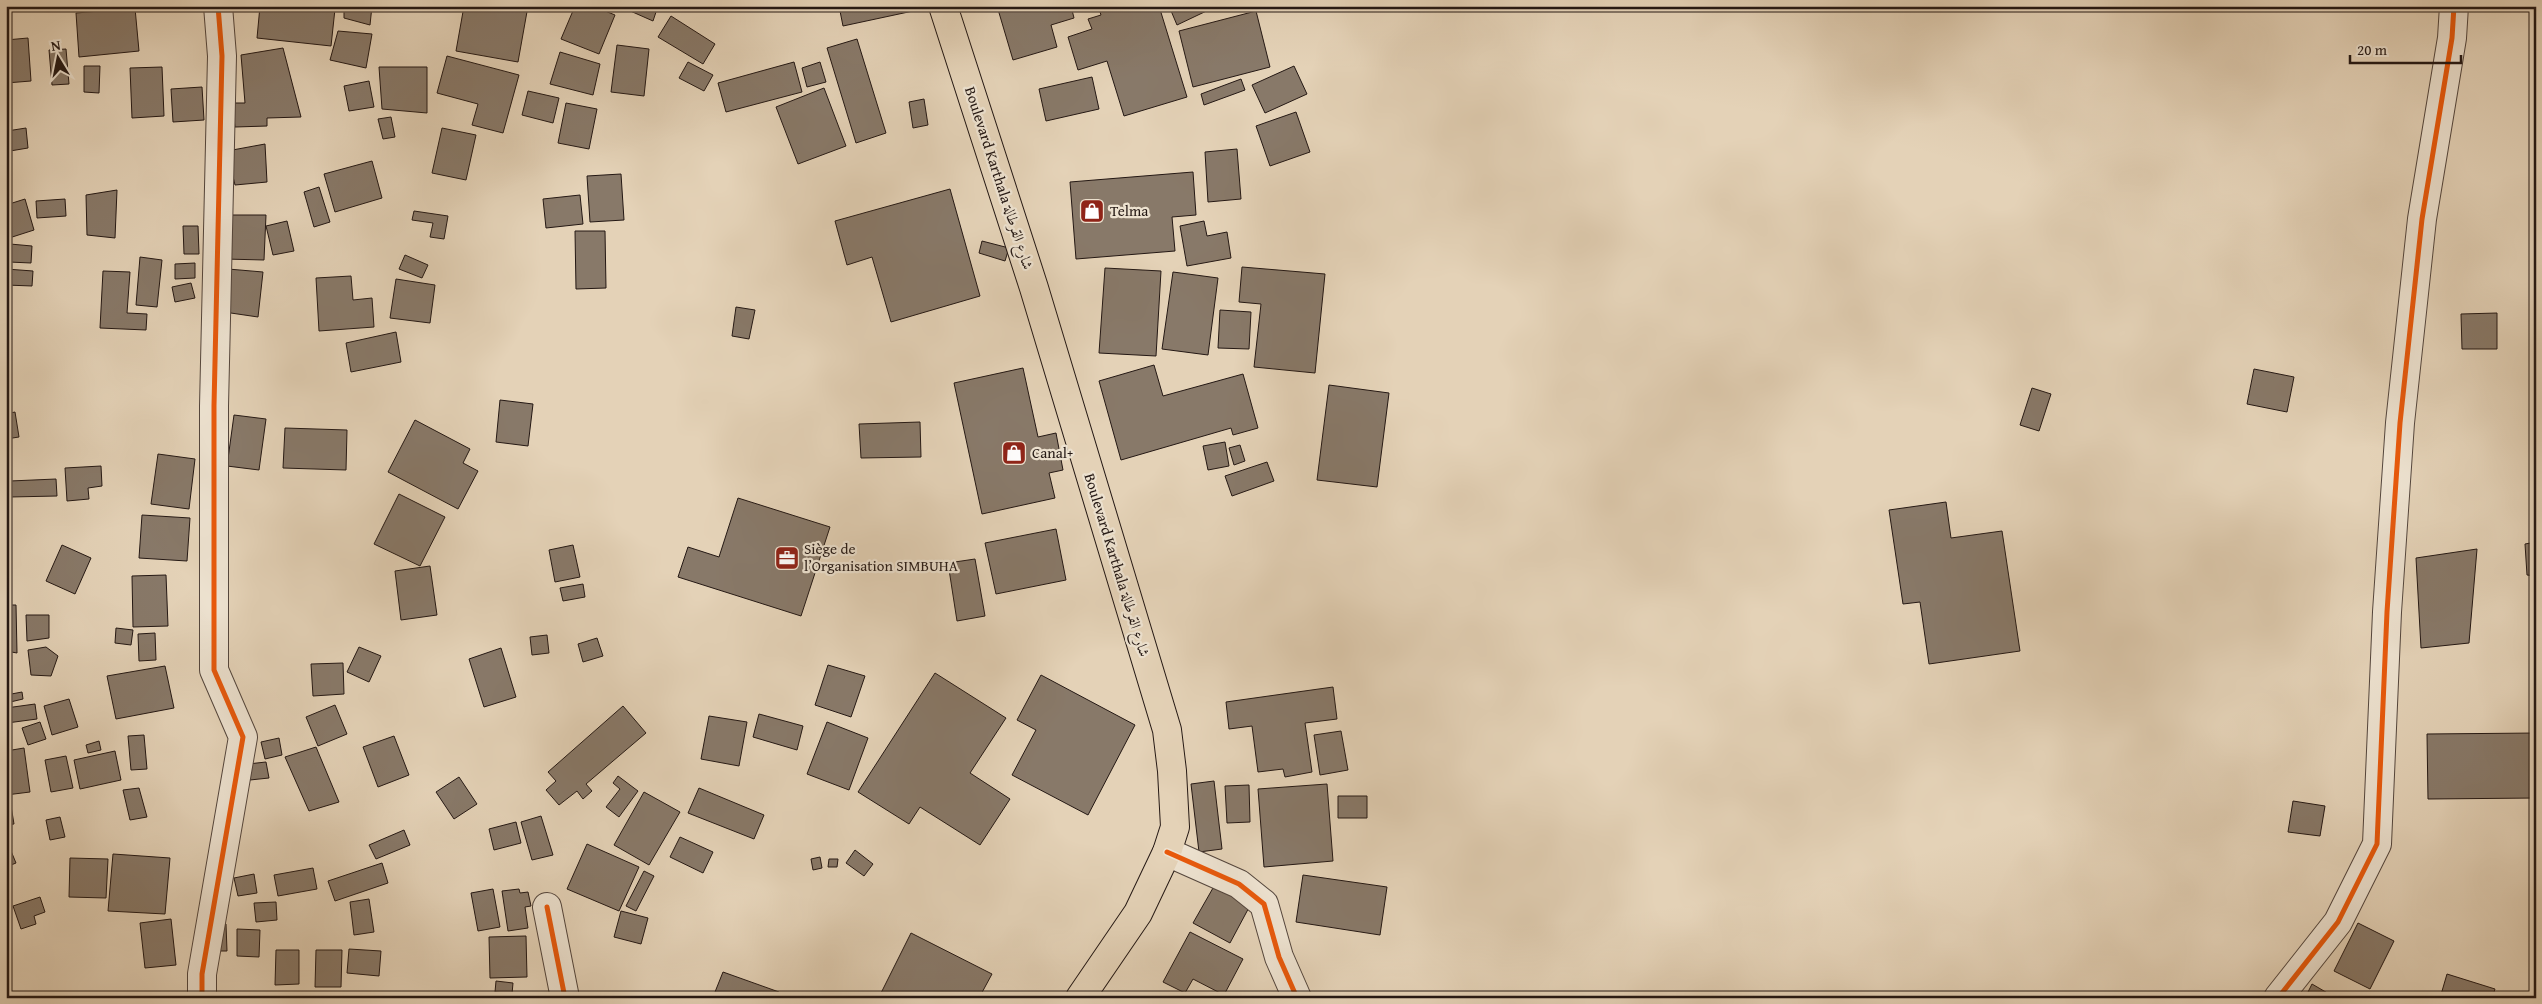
<svg xmlns="http://www.w3.org/2000/svg" width="2542" height="1004" font-family="'Gentium Book Plus',Amiri,serif">
<style>
.building{fill:#887969;stroke:#241814}
.lines{fill:none;stroke-linecap:round;stroke-linejoin:round}
.minor-casing{stroke:#54463d;stroke-width:30}
.major-casing{stroke:#241814;stroke-width:30}
.minor{stroke:#ede2d0;stroke-width:28}
.major{stroke:#e4d2b7;stroke-width:28}
.cycleway-casing{stroke:#ede2d0;stroke-width:8}
.cycleway{stroke:#e8590c;stroke-width:5}
.labels{text-anchor:middle;stroke-width:4.5;stroke-linejoin:round;paint-order:stroke}
.street-label{font-size:15px;fill:#241814;stroke:#ede2d0}
.poi-label{font-size:15px;fill:#241814;stroke:#ede2d0;text-anchor:start}
</style>
<rect width="100%" height="100%" fill="#e4d2b7"/>
<filter id="stains"><feTurbulence type="fractalNoise" baseFrequency=".004" numOctaves="4"/><feColorMatrix values="0 0 0 0 .2 0 0 0 0 .09 0 0 0 0 .02 0 0 0 .5 -.17"/></filter>
<radialGradient id="worn" r=".72"><stop offset=".6" stop-color="#630" stop-opacity="0"/><stop offset="1" stop-color="#630" stop-opacity=".3"/></radialGradient>
<!-- building -->
<path class="building" d="M260,6H306L335,9L331,46L257,38Z
M344,6H372L370,25L344,18Z
M464,6H528L518,62L456,51Z
M575,6H593L615,15L599,54L561,39Z
M619,6H658L653,21Z
M839,6H912L913,11L843,26Z
M997,6H1071L1074,18L1051,25L1057,47L1013,60Z
M1098,6H1159L1187,97L1124,116L1107,61L1078,70L1068,37L1092,29L1088,19L1101,15Z
M1169,6H1217L1177,25Z
M135,8L139,51L79,57L76,13Z
M1256,11L1270,67L1193,87L1179,31Z
M671,16L715,44L703,64L658,37Z
M338,31L372,34L366,68L330,60Z
M28,38L31,81L6,83V40Z
M857,39L886,133L856,143L827,48Z
M617,45L649,49L644,96L611,92Z
M283,48L301,117L267,118V126L235,127L232,103H245L241,55Z
M66,49L69,84L52,85L49,50Z
M560,52L600,64L593,95L550,84Z
M447,56L519,75L503,133L472,125L478,104L437,93Z
M688,62L713,75L704,91L679,78Z
M794,62L802,92L726,112L718,83Z
M820,62L826,82L807,87L802,68Z
M84,66H100L99,93L84,92Z
M1294,66L1307,94L1265,113L1252,85Z
M162,67L164,116L132,118L130,68Z
M379,67H427V113L382,109Z
M1092,77L1099,109L1046,121L1039,89Z
M1241,79L1245,90L1204,105L1201,94Z
M369,81L374,107L349,111L344,86Z
M202,87L204,120L173,122L171,89Z
M824,88L846,146L798,164L776,107Z
M528,91L559,98L553,123L522,115Z
M924,99L928,125L913,128L909,102Z
M566,103L597,109L589,149L558,143Z
M1296,112L1310,152L1270,166L1256,126Z
M391,117L395,137L383,139L378,119Z
M26,128L28,148L10,151L7,131Z
M442,128L476,135L466,180L432,173Z
M265,144L267,182L235,185L227,151Z
M1237,149L1241,199L1208,202L1205,152Z
M372,161L382,198L335,212L324,174Z
M1193,172L1196,215L1172,217L1175,251L1076,259L1070,182Z
M621,174L624,220L590,222L587,176Z
M319,187L330,222L314,227L304,192Z
M950,189L980,296L891,322L872,257L847,265L835,221Z
M117,190L115,238L87,235L86,195Z
M580,195L583,224L546,228L543,199Z
M25,199L34,230L6,239V205Z
M65,199L66,216L37,218L36,201Z
M414,211L448,216L444,239L430,237L433,223L412,220Z
M226,215H266L264,260L224,259Z
M287,221L294,251L273,255L266,226Z
M1204,221L1207,236L1227,232L1231,258L1187,266L1180,226Z
M183,226H198L199,254H184Z
M575,231H605L606,288L576,289Z
M982,241L1009,248L1005,261L979,253Z
M10,244L32,246L31,263L9,262Z
M405,255L428,265L422,278L399,269Z
M140,257L162,260L157,307L136,305Z
M195,263V278L175,279V264Z
M1242,267L1325,274L1315,373L1254,367L1261,304L1239,302Z
M1105,268L1161,271L1156,356L1099,353Z
M6,269L33,271L32,286L6,285Z
M228,269L263,272L258,317L224,312Z
M103,271L130,272L127,313L147,314L146,330L100,328Z
M1173,272L1218,278L1208,355L1162,349Z
M351,276L353,300L372,298L374,327L319,331L316,278Z
M396,279L435,285L430,323L390,318Z
M191,283L195,298L175,302L172,287Z
M736,307L755,310L749,339L732,336Z
M1220,310L1251,312L1249,349L1218,348Z
M2497,313V349H2462L2461,314Z
M396,332L401,362L351,372L346,343Z
M1154,365L1163,396L1243,374L1258,428L1233,435L1231,428L1121,460L1099,381Z
M1023,368L1038,437L1056,433L1063,470L1049,473L1055,498L982,514L954,383Z
M2254,369L2294,377L2287,412L2247,404Z
M1329,385L1389,393L1377,487L1317,480Z
M2032,388L2051,394L2039,431L2020,425Z
M500,400L533,404L528,446L496,442Z
M15,412L19,437L6,439V414Z
M234,415L266,419L259,470L227,466Z
M415,420L470,449L463,463L478,471L458,509L388,472Z
M920,422L921,457L861,458L859,424Z
M285,428L347,430L346,470L283,468Z
M1225,442L1229,466L1208,470L1203,446Z
M1240,445L1245,461L1234,465L1229,448Z
M158,454L195,459L189,509L151,504Z
M1267,462L1274,481L1232,496L1225,476Z
M101,466L102,486L88,488L89,499L67,501L65,468Z
M56,479L57,496L10,497V481Z
M399,494L445,517L420,566L374,544Z
M738,498L830,527L801,616L678,577L688,547L719,557Z
M1946,502L1951,538L2002,531L2020,651L1929,664L1920,602L1903,604L1889,510Z
M142,515L190,518L187,561L139,558Z
M1056,529L1066,580L996,594L985,543Z
M2536,542V576L2527,575L2525,544Z
M62,545L91,558L75,594L46,581Z
M573,545L580,577L555,582L549,550Z
M2477,549L2469,643L2421,648L2416,558Z
M975,559L985,616L957,621L948,563Z
M430,566L437,615L401,620L395,571Z
M166,575L168,626L133,627L132,576Z
M583,584L585,597L563,601L560,588Z
M6,605H16L17,653L6,651Z
M26,615H49V638L27,641Z
M116,628L133,630L131,645L115,643Z
M155,633L156,660L139,661L138,634Z
M547,635L549,653L532,655L530,637Z
M597,638L603,656L583,662L578,644Z
M46,647L58,656L51,676L31,675L28,650Z
M359,647L381,656L369,682L347,672Z
M501,648L516,697L484,707L469,659Z
M343,663L344,694L313,696L311,664Z
M828,665L865,676L851,717L815,705Z
M165,666L174,708L116,719L107,676Z
M935,673L1006,718L970,773L1010,799L980,845L920,807L909,824L858,792Z
M1041,675L1135,725L1088,815L1012,775L1036,730L1017,720Z
M1333,687L1337,719L1305,723L1312,772L1285,777L1283,769L1258,772L1252,726L1229,729L1226,702Z
M22,692L23,699L6,703V695Z
M69,699L78,727L52,735L44,706Z
M35,704L37,719L7,723L6,708Z
M335,705L347,734L318,746L306,717Z
M623,706L646,733L586,784L592,791L583,799L577,791L559,805L546,790L556,781L548,772Z
M759,714L803,726L797,750L753,737Z
M709,716L747,722L739,766L701,759Z
M40,722L46,739L28,745L22,728Z
M827,722L868,738L849,790L807,774Z
M1341,731L1348,770L1320,775L1314,735Z
M2536,733V798L2428,799L2427,734Z
M144,735L147,769L131,770L128,736Z
M394,736L409,775L378,787L363,747Z
M279,738L282,755L265,759L261,742Z
M99,741L101,750L88,753L86,745Z
M316,747L339,802L309,811L285,757Z
M24,748L30,792L6,795V751Z
M115,751L121,780L80,789L74,760Z
M66,756L73,788L51,792L45,760Z
M266,762L269,778L250,780L248,764Z
M618,776L638,791L619,817L606,807L620,789L613,783Z
M459,777L477,804L454,819L436,792Z
M1214,781L1222,849L1199,852L1191,784Z
M1327,784L1333,861L1264,867L1258,789Z
M1249,785L1250,822L1227,823L1225,786Z
M139,788L147,817L130,820L123,790Z
M699,788L764,815L754,839L688,813Z
M644,792L680,812L649,865L614,845Z
M1338,796H1367V818H1338Z
M2293,801L2325,806L2320,836L2288,832Z
M11,806L14,824L6,825V807Z
M541,816L553,855L532,860L521,822Z
M60,817L65,837L50,840L46,820Z
M516,822L521,843L494,850L489,829Z
M404,830L410,845L376,859L369,845Z
M680,837L713,852L703,873L670,857Z
M6,839L16,863L6,867Z
M587,844L639,867L619,911L567,889Z
M855,850L873,864L864,876L846,863Z
M113,854L170,858L165,914L108,911Z
M820,857L822,868L813,870L811,859Z
M70,858L108,859L106,898L69,897Z
M829,859H838L837,867H828Z
M382,863L388,883L335,901L328,881Z
M313,868L317,889L278,896L274,875Z
M644,871L654,876L636,911L626,906Z
M254,874L257,893L238,896L234,878Z
M1303,875L1387,887L1380,935L1296,922Z
M1217,881L1253,900L1230,943L1193,923Z
M493,889L500,927L478,931L471,893Z
M519,889L520,893L528,892L531,906L525,907L528,928L508,931L502,891Z
M40,897L45,912L34,916L36,924L21,929L13,906Z
M369,899L374,932L354,935L350,902Z
M276,902L277,920L256,922L254,903Z
M621,911L648,918L641,944L614,937Z
M171,919L176,965L145,968L140,923Z
M2358,923L2394,941L2370,989L2334,971Z
M214,924H226L227,951H215Z
M237,929L260,930L259,957L237,956Z
M1190,932L1243,959L1224,995L1193,979L1185,993L1163,982Z
M911,933L992,974L979,998H885L880,995Z
M526,936L527,977L490,978L489,937Z
M349,949L381,951L379,976L347,973Z
M276,950H299V984L275,985Z
M316,950H342L341,987H315Z
M723,972L779,992L777,998L713,997Z
M2447,974L2495,989L2492,998H2440Z
M496,981L513,983L512,994L495,992Z
M2312,984L2336,998H2305Z"/>
<g class="lines">
<defs>
<path id="minor" d="M1167,852L1239,884L1264,904L1279,957L1297,998
M547,907L565,998
M202,998V974L243,737L214,670V406L222,56L218,6
M2278,998L2338,922L2377,844L2387,612L2400,423L2422,219L2452,38L2454,6"/>
<path id="major" d="M943,6L1034,288L1167,730L1172,771L1175,827L1167,852L1138,913L1080,998"/>
</defs>
<!-- minor casing -->
<use href="#minor" class="minor-casing"/>
<!-- major casing -->
<use href="#major" class="major-casing"/>
<!-- minor -->
<use href="#minor" class="minor"/>
<!-- major -->
<use href="#major" class="major"/>
<defs>
<path id="cycleway" d="M1167,852L1239,884L1264,904L1279,957L1297,998
M547,907L565,998
M202,998V974L243,737L214,670V406L222,56L218,6
M2278,998L2338,922L2377,844L2387,612L2400,423L2422,219L2452,38L2454,6"/>
</defs>
<!-- cycleway casing -->
<use href="#cycleway" class="cycleway-casing"/>
<!-- cycleway -->
<use href="#cycleway" class="cycleway"/>
</g>
<!-- icons -->
<defs>
<symbol id="shop-square" viewBox="-11 -11 22 22"><rect x="-9" y="-9" width="18" height="18" rx="4" fill="#8f2418" stroke="#ede2d0"/><path d="M-5-2.5h2.3a2.7 3.5 0 0 1 5.4 0H5L5.5 6h-11ZM-1.5-2.5h3a1.5 2.3 0 0 0-3 0Z" fill="#fff"/></symbol>
<symbol id="office-square" viewBox="-11 -11 22 22"><rect x="-9" y="-9" width="18" height="18" rx="4" fill="#8f2418" stroke="#ede2d0"/><path d="M-6-3h4V-5.5h4V-3h4V5H-6ZM-1-4.5V-3h2v-1.5ZM-6 0V1H6V0Z" fill="#fff"/></symbol>
</defs>
<g fill-rule="evenodd">
<use href="#shop-square" x="1078" y="197" width="28" height="28"/>
<use href="#shop-square" x="1000" y="439" width="28" height="28"/>
<use href="#office-square" x="773" y="544" width="28" height="28"/>
</g>
<g class="labels">
<!-- street labels -->
<g class="street-label">
<text transform="translate(999 178) rotate(72)" y="5">Boulevard Karthala شارع القرطالة</text>
<text transform="translate(1117 565) rotate(73)" y="5">Boulevard Karthala شارع القرطالة</text>
</g>
<!-- poi labels -->
<g class="poi-label">
<text x="1110" y="216">Telma</text>
<text x="1032" y="458">Canal+</text>
<text x="804" y="554">Siège de<tspan x="804" dy="17">l’Organisation SIMBUHA</tspan></text>
</g>
</g>
<!-- margin -->
<rect width="2542" height="1004" fill="none" stroke="#e4d2b7" stroke-width="25"/>
<rect x="8" y="8" width="2527" height="989" fill="none" stroke="#241814" stroke-width="2.5"/>
<rect x="12" y="12" width="2517" height="979" fill="none" stroke="#241814"/>
<!-- north arrow -->
<g transform="translate(58 58) rotate(350)" stroke="#ede2d0" stroke-width="4" paint-order="stroke">
<path d="M0-4L9 19L0 12L-9 19Z" fill="#241814"/>
<text y="-8" font-size="14" font-weight="bold" text-anchor="middle" fill="#241814">N</text>
</g>
<!-- scale -->
<path d="M2350 55v8h111v-8" fill="none" stroke="#241814" stroke-width="2.5"/>
<text x="2357" y="55" font-size="15" fill="#241814" stroke="#ede2d0" stroke-width="4" paint-order="stroke">20 m</text>
<rect width="100%" height="100%" filter="url(#stains)"/>
<rect width="100%" height="100%" fill="url(#worn)"/>
</svg>
